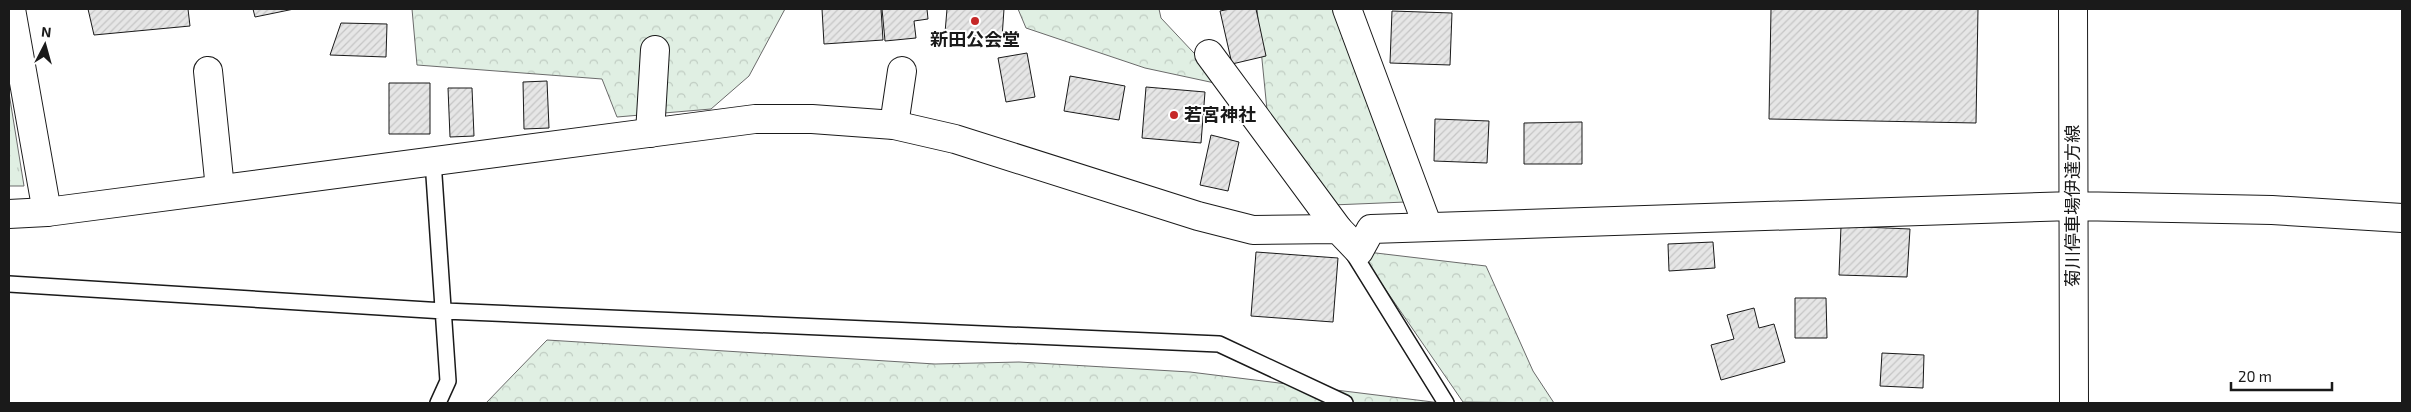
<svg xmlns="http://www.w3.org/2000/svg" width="2411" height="412" font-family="'Exo 2','Noto Sans JP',sans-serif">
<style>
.grass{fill:url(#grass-tufts);stroke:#6a6a6a}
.forest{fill:url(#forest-crowns);stroke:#6a6a6a}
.building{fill:url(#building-hatch);stroke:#1a1a1a}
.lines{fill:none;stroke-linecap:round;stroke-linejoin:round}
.lane-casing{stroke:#1a1a1a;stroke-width:18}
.street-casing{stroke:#1a1a1a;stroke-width:30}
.secondary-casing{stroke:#1a1a1a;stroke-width:30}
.lane{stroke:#fff;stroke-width:15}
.street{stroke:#fff;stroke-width:28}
.secondary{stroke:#fff;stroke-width:28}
.poi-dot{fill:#c62828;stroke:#fff;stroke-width:2}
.labels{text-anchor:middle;stroke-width:4;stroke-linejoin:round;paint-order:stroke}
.poi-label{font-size:18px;font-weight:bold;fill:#1a1a1a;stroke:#fff}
.street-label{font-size:18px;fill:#1a1a1a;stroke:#fff}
</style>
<defs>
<pattern id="grass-tufts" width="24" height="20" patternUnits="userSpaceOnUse" patternTransform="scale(1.25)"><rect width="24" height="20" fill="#e0efe3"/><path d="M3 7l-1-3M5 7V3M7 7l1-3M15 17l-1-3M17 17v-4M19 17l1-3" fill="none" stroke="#c0ccc2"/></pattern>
<pattern id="forest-crowns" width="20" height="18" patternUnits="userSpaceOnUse" patternTransform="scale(1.25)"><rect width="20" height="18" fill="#e0efe3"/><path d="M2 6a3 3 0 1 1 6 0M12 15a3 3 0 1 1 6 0" fill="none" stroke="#c0ccc2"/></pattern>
<pattern id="building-hatch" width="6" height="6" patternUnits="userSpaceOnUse" patternTransform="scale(1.25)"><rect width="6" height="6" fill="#e6e6e6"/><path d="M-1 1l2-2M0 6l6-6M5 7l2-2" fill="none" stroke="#c5c5c5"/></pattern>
</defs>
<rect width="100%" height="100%" fill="#fff"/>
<!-- grass -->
<path class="grass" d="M9,93L24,186H9Z"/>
<!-- forest -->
<path class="forest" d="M412,9H785L749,76L711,109L617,117L602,79L417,65Z
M1018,9H1159L1161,18L1224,85L1145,68L1026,28Z
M1257,9H1351L1406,202L1332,205L1268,120Z
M1359,251L1486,266L1533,371L1554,403L1463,402Z
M547,340L935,364L1019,362L1190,372L1441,403H486Z"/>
<!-- building -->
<path class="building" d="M88,9H188L190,26L94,35Z
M253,9H294L255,17Z
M822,9H881L883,40L824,44Z
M882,9H927L928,19L914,21L916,38L885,41Z
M947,9H1004L1002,38L945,33Z
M1230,9H1256L1266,56L1232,64L1220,11Z
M1771,9H1978L1976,123L1769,119Z
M1392,11L1452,13L1450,65L1390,63Z
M341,23L387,24L386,57L330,55Z
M1027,53L1035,97L1006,102L998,58Z
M1070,76L1125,86L1119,120L1064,111Z
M547,81L549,128L524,129L523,82Z
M389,83H430V134H389Z
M1146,87L1205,92L1201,143L1142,138Z
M448,88H472L474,136L450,137Z
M1435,119L1489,121L1487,163L1434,161Z
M1582,122V164H1524V123Z
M1211,135L1239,142L1228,191L1200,185Z
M1841,226L1910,229L1907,277L1839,275Z
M1713,242L1715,268L1669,271L1668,244Z
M1256,252L1338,258L1333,322L1251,316Z
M1795,298H1826L1827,338H1795Z
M1754,308L1759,328L1774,324L1785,362L1721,380L1711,345L1734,339L1727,315Z
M1882,353L1924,355L1923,388L1880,386Z"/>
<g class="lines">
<defs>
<path id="lane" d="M433,161L448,381L438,403
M1350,248L1446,403
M9,284L444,311L1219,344L1345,403"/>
<path id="street" d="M11,9L47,212
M1347,9L1428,227
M1209,54L1338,229
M208,71L220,189
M894,125L902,71
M650,133L655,50"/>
<path id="secondary" d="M2073,9L2074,403
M9,214L47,212L755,119H812L894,125L955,139L1198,216L1253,230L1338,229L1359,251L1371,229L2073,206L2272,210L2402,218"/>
</defs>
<!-- lane casing -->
<use href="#lane" class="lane-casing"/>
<!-- street casing -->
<use href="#street" class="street-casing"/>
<!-- secondary casing -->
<use href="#secondary" class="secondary-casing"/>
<!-- lane -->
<use href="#lane" class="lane"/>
<!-- street -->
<use href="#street" class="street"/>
<!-- secondary -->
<use href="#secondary" class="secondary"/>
</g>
<!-- markers -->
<g class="poi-dot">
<circle cx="975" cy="21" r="5"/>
<circle cx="1174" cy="115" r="5"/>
</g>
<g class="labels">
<!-- poi labels -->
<g class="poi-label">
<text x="975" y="46">新田公会堂</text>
<text x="1184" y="121" text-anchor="start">若宮神社</text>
</g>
<!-- street labels -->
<g class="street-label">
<text transform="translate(2073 206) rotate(-90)" y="6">菊川停車場伊達方線</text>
</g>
</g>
<!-- border -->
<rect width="2411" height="412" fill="none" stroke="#1a1a1a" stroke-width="20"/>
<!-- north arrow -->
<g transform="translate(45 45) rotate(6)" stroke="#ffffff" stroke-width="4" paint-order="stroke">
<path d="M0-4L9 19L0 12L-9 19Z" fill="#1a1a1a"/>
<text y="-8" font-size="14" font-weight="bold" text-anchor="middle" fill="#1a1a1a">N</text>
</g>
<!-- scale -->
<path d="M2231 382v8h101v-8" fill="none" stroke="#1a1a1a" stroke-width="2.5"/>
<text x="2238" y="382" font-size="15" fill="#1a1a1a" stroke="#ffffff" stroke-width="4" paint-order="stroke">20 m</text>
</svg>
